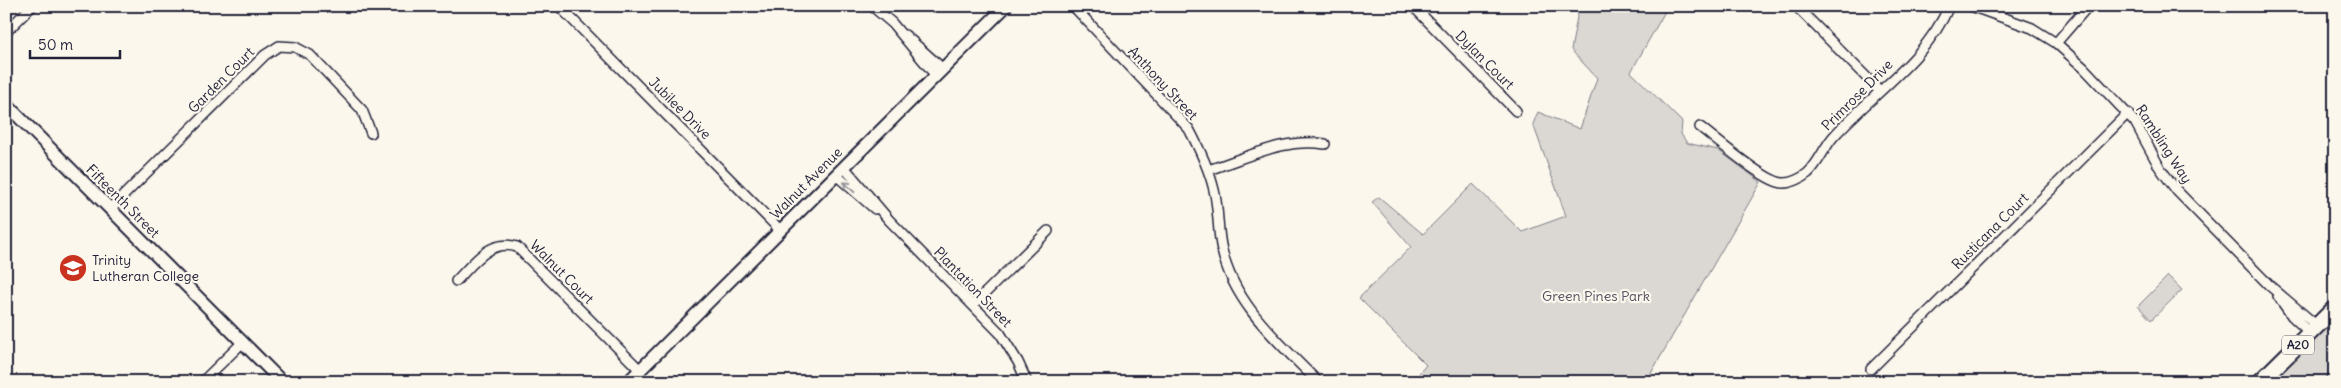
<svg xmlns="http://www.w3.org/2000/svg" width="2341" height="388" font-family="Delius,sans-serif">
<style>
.green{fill:#dbd8d3;stroke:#7e7d87}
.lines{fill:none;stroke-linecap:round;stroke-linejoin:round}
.minor-casing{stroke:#22223b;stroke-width:12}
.tertiary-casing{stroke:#22223b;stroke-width:15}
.trunk-casing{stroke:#22223b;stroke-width:19}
.minor{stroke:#fbf7ec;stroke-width:9}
.tertiary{stroke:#fbf7ec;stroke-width:11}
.trunk{stroke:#fbf7ec;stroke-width:15}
.oneway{stroke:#99979c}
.labels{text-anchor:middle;stroke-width:4.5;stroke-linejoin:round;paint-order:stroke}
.shield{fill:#fbf7ec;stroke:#636270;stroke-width:1}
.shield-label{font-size:12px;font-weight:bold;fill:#22223b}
.street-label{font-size:14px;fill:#22223b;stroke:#fbf7ec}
.poi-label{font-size:14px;fill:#22223b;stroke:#fbf7ec;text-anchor:start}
.park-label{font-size:14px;fill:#505061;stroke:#fbf7ec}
</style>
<rect width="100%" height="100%" fill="#fbf7ec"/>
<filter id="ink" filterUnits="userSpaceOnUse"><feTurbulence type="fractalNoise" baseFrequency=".02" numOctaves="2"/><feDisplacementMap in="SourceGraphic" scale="10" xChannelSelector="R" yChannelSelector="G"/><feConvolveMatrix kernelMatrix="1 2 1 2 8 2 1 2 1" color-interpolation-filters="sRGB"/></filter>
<g filter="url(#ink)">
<!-- green -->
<path class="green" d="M1579,6H1668L1631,72L1682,122L1681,134L1687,143L1718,150L1761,182L1646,382L1631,378L1620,382H1412L1426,365L1359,298L1411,247L1372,202L1379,197L1423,234L1473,184L1522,232L1566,216L1533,124L1538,112L1580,129L1597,78L1571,50Z
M2168,276L2182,290L2151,320L2138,306Z
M2335,320V369L2322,382H2272Z"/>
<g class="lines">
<defs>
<path id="minor" d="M559,6L780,230
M872,6L892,23L936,76
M1073,6L1189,129C1199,148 1209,168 1214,190C1219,209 1217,230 1222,250C1234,305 1280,343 1318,382
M1413,6L1516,111
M1796,6L1880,91
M1971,6L2032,28L2056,43L2084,68L2135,122L2160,168L2177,191L2270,286L2317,326
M6,32L32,6
M905,35L943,69
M2056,43L2088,6
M1700,127C1716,139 1767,184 1784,183C1792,183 1802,178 1808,173C1819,163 1824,147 1834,136C1872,94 1927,59 1949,6
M844,167L889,220L1000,333L1018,362L1027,382
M1208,170C1246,158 1285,137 1325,144
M836,175L875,209
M110,209L265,55L279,46L295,47L310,55L362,110L371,133
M456,281C473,264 490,238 517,247L640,370
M2278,296L2292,316L2310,333
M973,305L1048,231
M1871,369L2128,113
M202,382L243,342"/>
<path id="tertiary" d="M6,104L282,382
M628,382L1006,6"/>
<path id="trunk" d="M2260,382L2335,308
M2333,382L2335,380"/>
</defs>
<!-- minor casing -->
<use href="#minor" class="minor-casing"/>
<!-- tertiary casing -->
<use href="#tertiary" class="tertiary-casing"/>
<!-- trunk casing -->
<use href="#trunk" class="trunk-casing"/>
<!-- minor -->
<use href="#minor" class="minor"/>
<!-- tertiary -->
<use href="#tertiary" class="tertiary"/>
<!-- trunk -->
<use href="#trunk" class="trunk"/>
</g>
<!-- one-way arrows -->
<defs><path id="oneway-shaft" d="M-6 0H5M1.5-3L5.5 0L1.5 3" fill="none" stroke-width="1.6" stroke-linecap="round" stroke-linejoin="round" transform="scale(1.25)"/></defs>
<use class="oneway" href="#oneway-shaft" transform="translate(849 187) rotate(-136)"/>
</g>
<!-- icons -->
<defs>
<symbol id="school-disc" viewBox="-11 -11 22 22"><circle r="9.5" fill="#c8321e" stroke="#fbf7ec"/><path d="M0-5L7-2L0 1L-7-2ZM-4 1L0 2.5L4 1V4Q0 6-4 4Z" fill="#fff"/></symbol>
</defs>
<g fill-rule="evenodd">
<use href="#school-disc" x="57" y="252" width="32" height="32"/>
</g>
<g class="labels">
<!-- shield labels -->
<rect class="shield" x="2282" y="335.5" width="32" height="19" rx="4"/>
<g class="shield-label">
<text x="2298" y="349">A20</text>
</g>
<!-- street labels -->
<g class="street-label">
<text transform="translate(1485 60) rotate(45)" y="5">Dylan Court</text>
<text transform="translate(221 80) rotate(-45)" y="5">Garden Court</text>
<text transform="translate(1163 83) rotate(47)" y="5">Anthony Street</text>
<text transform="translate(1857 95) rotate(-45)" y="5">Primrose Drive</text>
<text transform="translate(680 108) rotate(45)" y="5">Jubilee Drive</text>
<text transform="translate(2164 144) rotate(57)" y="5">Rambling Way</text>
<text transform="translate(806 183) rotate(-45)" y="5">Walnut Avenue</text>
<text transform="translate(123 201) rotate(45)" y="5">Fifteenth Street</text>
<text transform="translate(1990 231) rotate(-45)" y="5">Rusticana Court</text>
<text transform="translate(562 272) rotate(45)" y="5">Walnut Court</text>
<text transform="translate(973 287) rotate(46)" y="5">Plantation Street</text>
</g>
<!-- poi labels -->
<g class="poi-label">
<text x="92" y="265">Trinity<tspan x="92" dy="16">Lutheran College</tspan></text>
</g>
<!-- park labels -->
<g class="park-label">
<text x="1596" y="301">Green Pines Park</text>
</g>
</g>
<!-- margin -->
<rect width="2341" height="388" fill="none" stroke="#fbf7ec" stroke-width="25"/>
<rect x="12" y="12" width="2316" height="363" fill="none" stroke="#22223b" stroke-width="2" filter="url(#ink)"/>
<!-- scale -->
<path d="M30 50v8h90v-8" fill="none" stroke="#22223b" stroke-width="2.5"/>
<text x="38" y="50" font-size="15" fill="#22223b" stroke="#fbf7ec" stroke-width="4" paint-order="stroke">50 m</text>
</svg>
